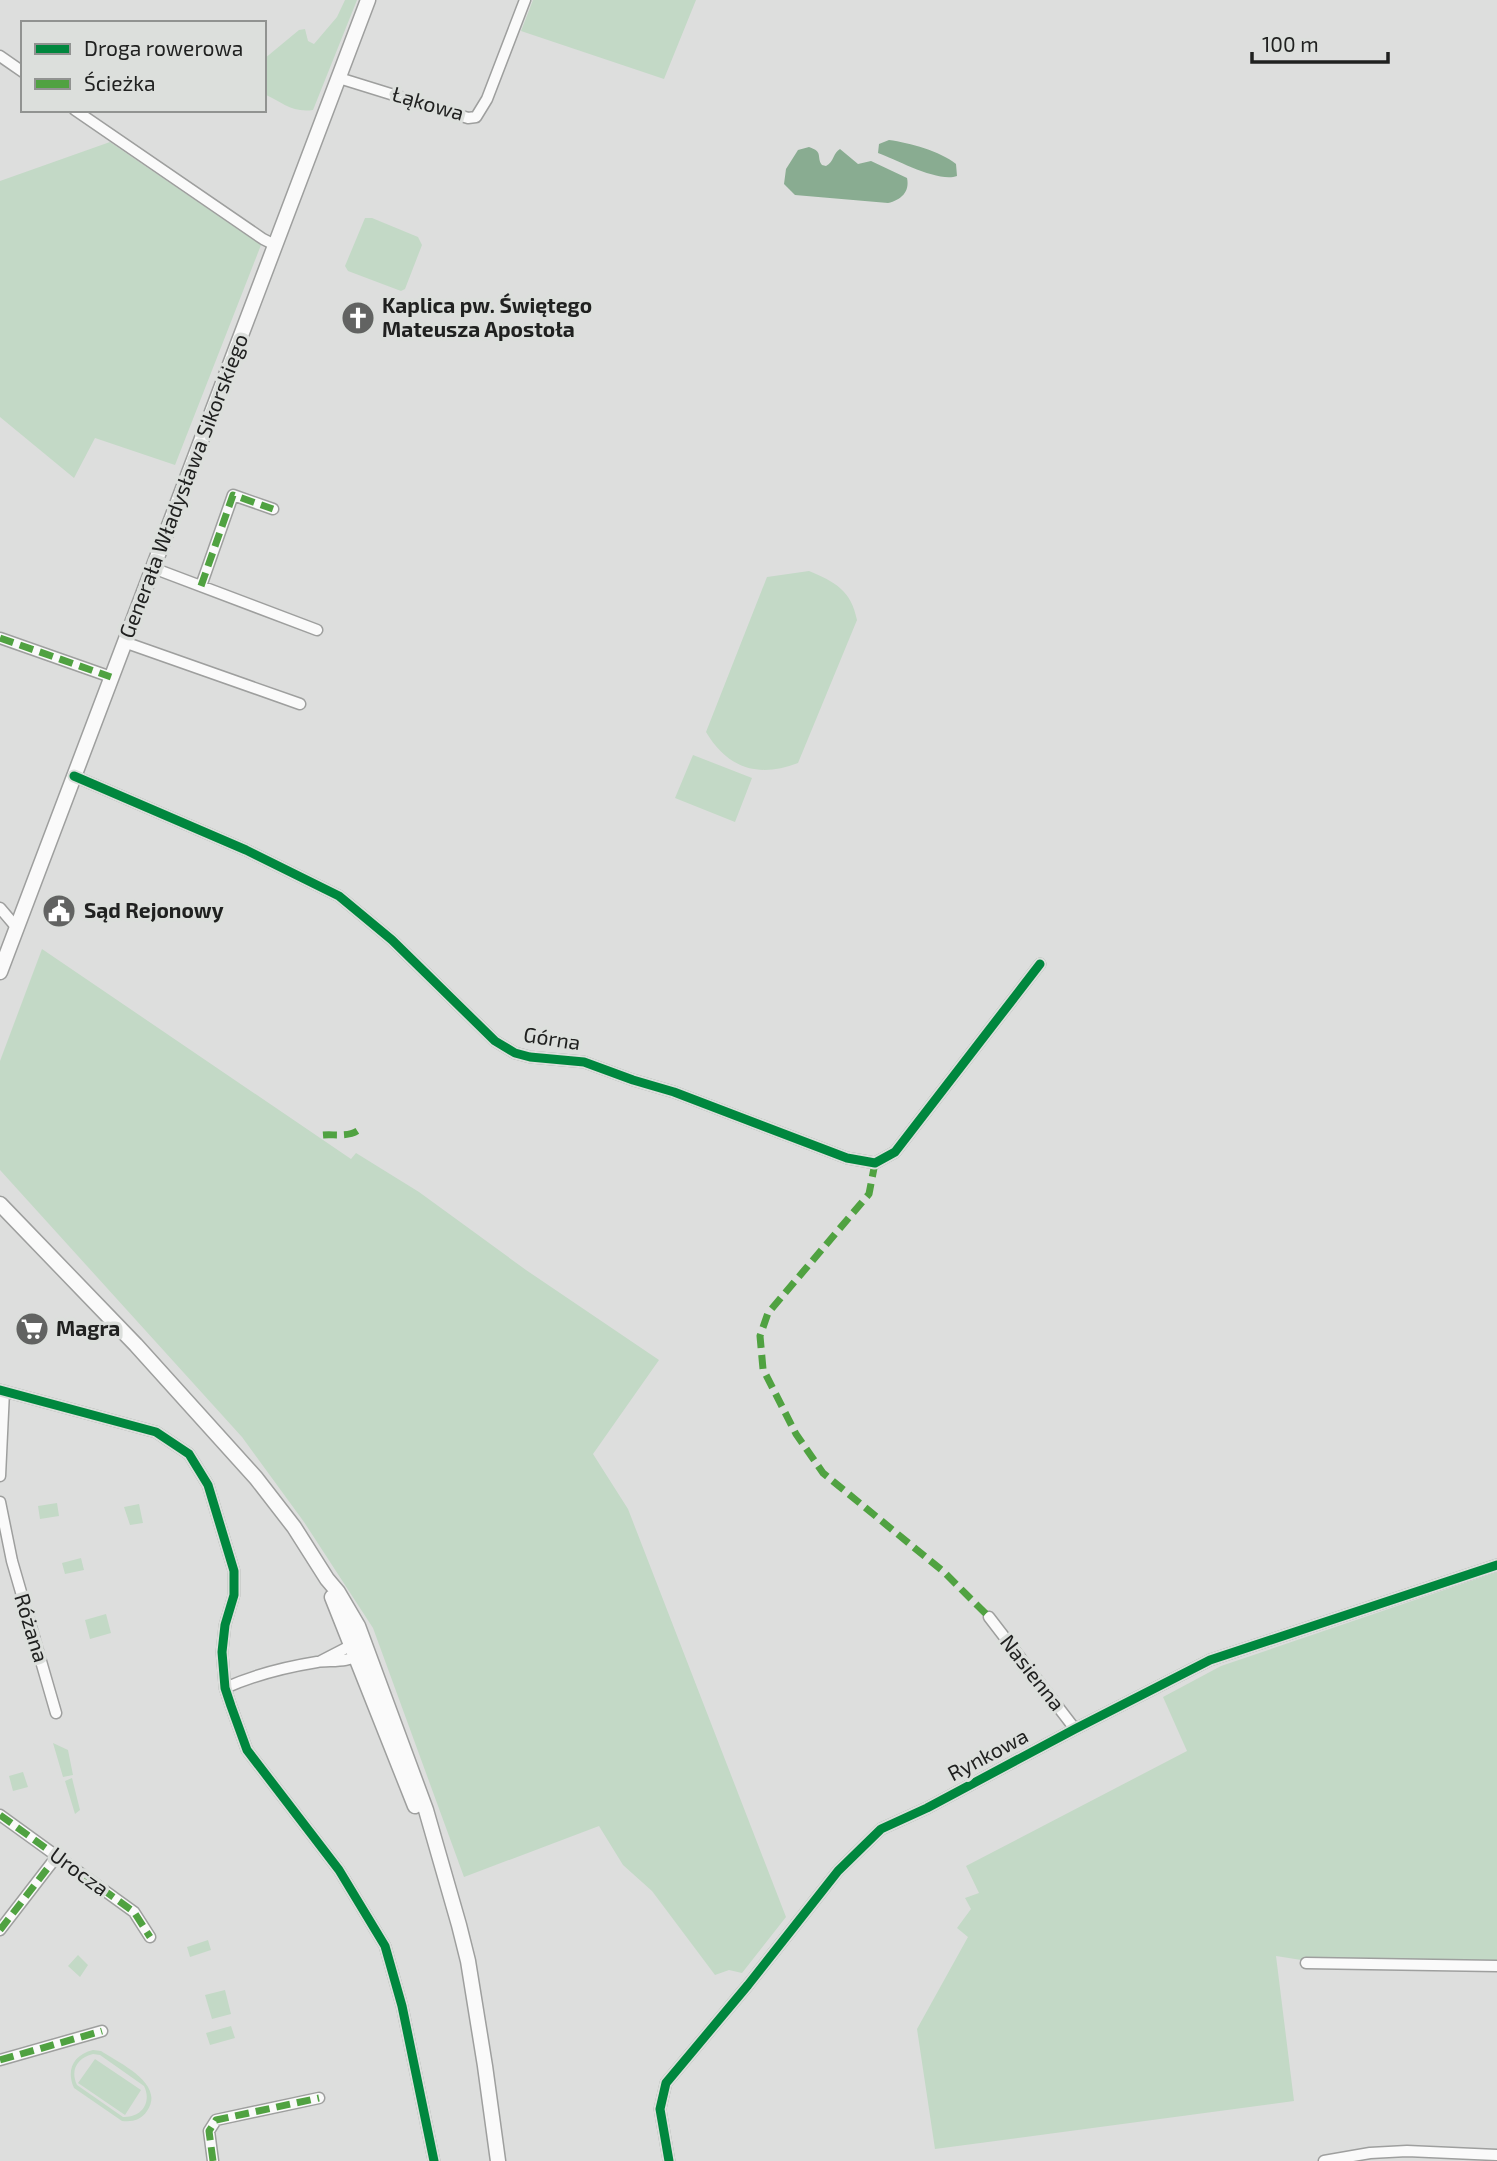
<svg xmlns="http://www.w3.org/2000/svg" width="1497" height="2161" font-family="'Exo 2',sans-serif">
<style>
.green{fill:#c3d9c6;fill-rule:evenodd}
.water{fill:#89ac91}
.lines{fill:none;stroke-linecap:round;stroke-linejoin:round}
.street-casing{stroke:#9e9f9e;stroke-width:13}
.secondary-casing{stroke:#9e9f9e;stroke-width:17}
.street{stroke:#fafafa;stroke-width:10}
.secondary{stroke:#fafafa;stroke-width:14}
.quiet{stroke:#50a241;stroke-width:7;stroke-dasharray:14 7;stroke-linecap:butt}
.cycleway-casing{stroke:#dcdfdc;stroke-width:13}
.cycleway{stroke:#00873e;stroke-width:9}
.labels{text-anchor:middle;stroke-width:7;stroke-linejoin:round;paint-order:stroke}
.street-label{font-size:21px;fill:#202120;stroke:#dcdfdc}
.poi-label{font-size:21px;font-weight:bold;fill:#202120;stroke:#dcdfdc;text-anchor:start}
</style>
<rect width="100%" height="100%" fill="#dddedd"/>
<!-- green -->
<path class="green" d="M345,0H357L313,110C292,113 282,102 264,94V59L299,30L305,29L308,41L314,44L337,17Z
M533,0H696L664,79L521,31Z
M110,142L261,245L175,465L95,438L74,478L0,417V181Z
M365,218H372L418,237L422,245L405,289L401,291L348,271L345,266Z
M809,571C835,582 851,590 857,620L798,763C759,778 728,769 706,732L767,577Z
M693,755L752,778L735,822L675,798Z
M42,949L351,1159L356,1153L419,1192L526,1270L659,1360L593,1454L628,1509L786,1917L742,1973L729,1970L715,1975L652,1891L623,1865L599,1826L464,1877L373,1628L304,1522L242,1437L0,1170V1061Z
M57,1503L59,1516L40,1519L38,1506Z
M139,1504L143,1523L130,1525L124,1507Z
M81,1558L84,1570L65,1574L62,1563Z
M1497,1572V1963L1327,1964L1276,1956L1294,2101L935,2149L917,2029L968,1937L957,1928L971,1909L965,1898L979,1893L966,1866L1187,1751L1163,1697L1221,1666Z
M106,1614L111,1633L90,1639L85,1620Z
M53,1743L68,1750L73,1775L63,1777Z
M23,1772L28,1787L13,1791L9,1776Z
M72,1778L80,1810L75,1814L65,1781Z
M208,1940L211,1950L190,1957L187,1947Z
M78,1955L88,1965L80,1977L68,1966Z
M225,1990L231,2014L212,2019L205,1995Z
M231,2026L235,2038L210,2045L206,2033Z
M93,2050L101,2051C119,2063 166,2084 147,2111C141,2120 133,2122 122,2121L74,2088C66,2070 73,2055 93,2050ZM93,2054L100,2055L144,2086C152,2102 142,2118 123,2117L77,2085C70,2070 77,2058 93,2054Z
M95,2059L141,2090L125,2115L78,2083Z"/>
<!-- water -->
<path class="water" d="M889,140C910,143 940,151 956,164L957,176C939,183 897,160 878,153L879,144Z
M809,147C824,152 816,157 822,165L826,166C834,162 833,153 840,149L858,164L871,161L907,178C910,192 901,200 888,203L795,195L784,184L786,169L798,150Z"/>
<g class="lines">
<defs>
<path id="street" d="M0,56L23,72
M339,78L468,118L476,117L487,99L525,0
M75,110L263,239L275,245
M153,568L317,630
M201,586L233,495L273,509
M0,638L111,677
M124,642L300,704
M74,776L246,850L339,896L392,940L495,1041L515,1053L530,1057L584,1062L633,1080L674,1092L847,1158L875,1163L895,1152L1040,964
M0,908L17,928
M0,1390L156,1432L189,1454L208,1485L234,1571V1595L225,1625L222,1652L225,1688L231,1706L247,1750L339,1870L385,1946L402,2006L434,2161
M0,1476L4,1391
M0,1502L12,1561L56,1713
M989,1617L1075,1729
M321,1661L352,1645L357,1646
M225,1688C254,1675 286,1667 317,1662C331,1660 348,1663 360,1654
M0,1815L134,1912L150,1937
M0,1930L57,1856
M1306,1963L1497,1966
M0,2060L102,2031
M213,2161L209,2131L216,2120L319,2098
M669,2161L660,2109L666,2083L748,1985L838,1871L881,1829L927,1808L1075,1729L1210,1660L1497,1565
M1324,2161L1370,2153L1407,2151L1497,2155"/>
<path id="secondary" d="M0,972L368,0
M0,1204L136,1345L256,1478L294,1527L327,1579L338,1592L358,1626L426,1810L459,1925L468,1961L485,2066L498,2161
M332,1597L415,1806"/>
</defs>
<!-- street casing -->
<use href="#street" class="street-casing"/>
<!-- secondary casing -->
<use href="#secondary" class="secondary-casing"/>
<!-- street -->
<use href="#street" class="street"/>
<!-- secondary -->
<use href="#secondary" class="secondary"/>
<!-- quiet -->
<path class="quiet" d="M201,586L233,495L273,509
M0,638L111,677
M323,1135C336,1134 352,1138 362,1127
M875,1163L869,1194L768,1313L760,1336L763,1369L796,1434L823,1473L944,1572L989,1617
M0,1815L134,1912L150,1937
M0,1930L57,1856
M0,2060L102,2031
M213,2161L209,2131L216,2120L319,2098"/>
<defs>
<path id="cycleway" d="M74,776L246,850L339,896L392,940L495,1041L515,1053L530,1057L584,1062L633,1080L674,1092L847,1158L875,1163L895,1152L1040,964
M0,1390L156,1432L189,1454L208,1485L234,1571V1595L225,1625L222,1652L225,1688L231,1706L247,1750L339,1870L385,1946L402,2006L434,2161
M669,2161L660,2109L666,2083L748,1985L838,1871L881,1829L927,1808L1075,1729L1210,1660L1497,1565"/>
</defs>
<!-- cycleway casing -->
<use href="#cycleway" class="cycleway-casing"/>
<!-- cycleway -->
<use href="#cycleway" class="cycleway"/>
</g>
<!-- icons -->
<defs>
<symbol id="church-disc" viewBox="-11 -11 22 22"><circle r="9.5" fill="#626362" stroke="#dcdfdc"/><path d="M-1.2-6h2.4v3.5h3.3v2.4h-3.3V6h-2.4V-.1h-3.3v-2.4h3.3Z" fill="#fff"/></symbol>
<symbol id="civic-disc" viewBox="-11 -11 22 22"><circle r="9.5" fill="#626362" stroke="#dcdfdc"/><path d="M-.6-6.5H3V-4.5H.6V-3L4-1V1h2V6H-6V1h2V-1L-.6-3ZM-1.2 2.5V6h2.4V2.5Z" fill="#fff"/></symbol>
<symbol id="supermarket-disc" viewBox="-11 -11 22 22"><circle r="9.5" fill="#626362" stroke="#dcdfdc"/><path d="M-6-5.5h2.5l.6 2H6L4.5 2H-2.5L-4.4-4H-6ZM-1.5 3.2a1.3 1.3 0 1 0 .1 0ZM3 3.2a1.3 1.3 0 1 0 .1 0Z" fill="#fff"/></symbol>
</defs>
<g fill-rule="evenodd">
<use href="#church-disc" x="339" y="299" width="38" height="38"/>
<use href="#civic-disc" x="40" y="892" width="38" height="38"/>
<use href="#supermarket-disc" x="13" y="1310" width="38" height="38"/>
</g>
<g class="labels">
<!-- street labels -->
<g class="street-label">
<text transform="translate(428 104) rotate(16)" y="7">Łąkowa</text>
<text transform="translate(184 486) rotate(-69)" y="7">Generała Władysława Sikorskiego</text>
<text transform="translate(552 1039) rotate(9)" y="7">Górna</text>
<text transform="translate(31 1628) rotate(73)" y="7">Różana</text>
<text transform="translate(1032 1673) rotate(52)" y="7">Nasienna</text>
<text transform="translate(988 1755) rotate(-28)" y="7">Rynkowa</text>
<text transform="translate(79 1872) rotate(36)" y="7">Urocza</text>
</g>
<!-- poi labels -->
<g class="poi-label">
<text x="382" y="313">Kaplica pw. Świętego<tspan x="382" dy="24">Mateusza Apostoła</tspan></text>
<text x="84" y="918">Sąd Rejonowy</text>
<text x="56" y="1336">Magra</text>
</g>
</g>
<!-- legend -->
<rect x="21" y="21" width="245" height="91" fill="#dcdfdc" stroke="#919391" stroke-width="2"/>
<rect x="35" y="44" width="35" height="10" fill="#00873e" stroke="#919391" stroke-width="2"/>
<text x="84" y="56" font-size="21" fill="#202120">Droga rowerowa</text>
<rect x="35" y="79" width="35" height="10" fill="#50a241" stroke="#919391" stroke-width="2"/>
<text x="84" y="91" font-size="21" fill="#202120">Ścieżka</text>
<!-- scale -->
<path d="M1252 52v10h136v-10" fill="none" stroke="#202120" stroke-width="3.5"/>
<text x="1262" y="52" font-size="21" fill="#202120" stroke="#dcdfdc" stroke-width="5" paint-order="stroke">100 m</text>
</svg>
